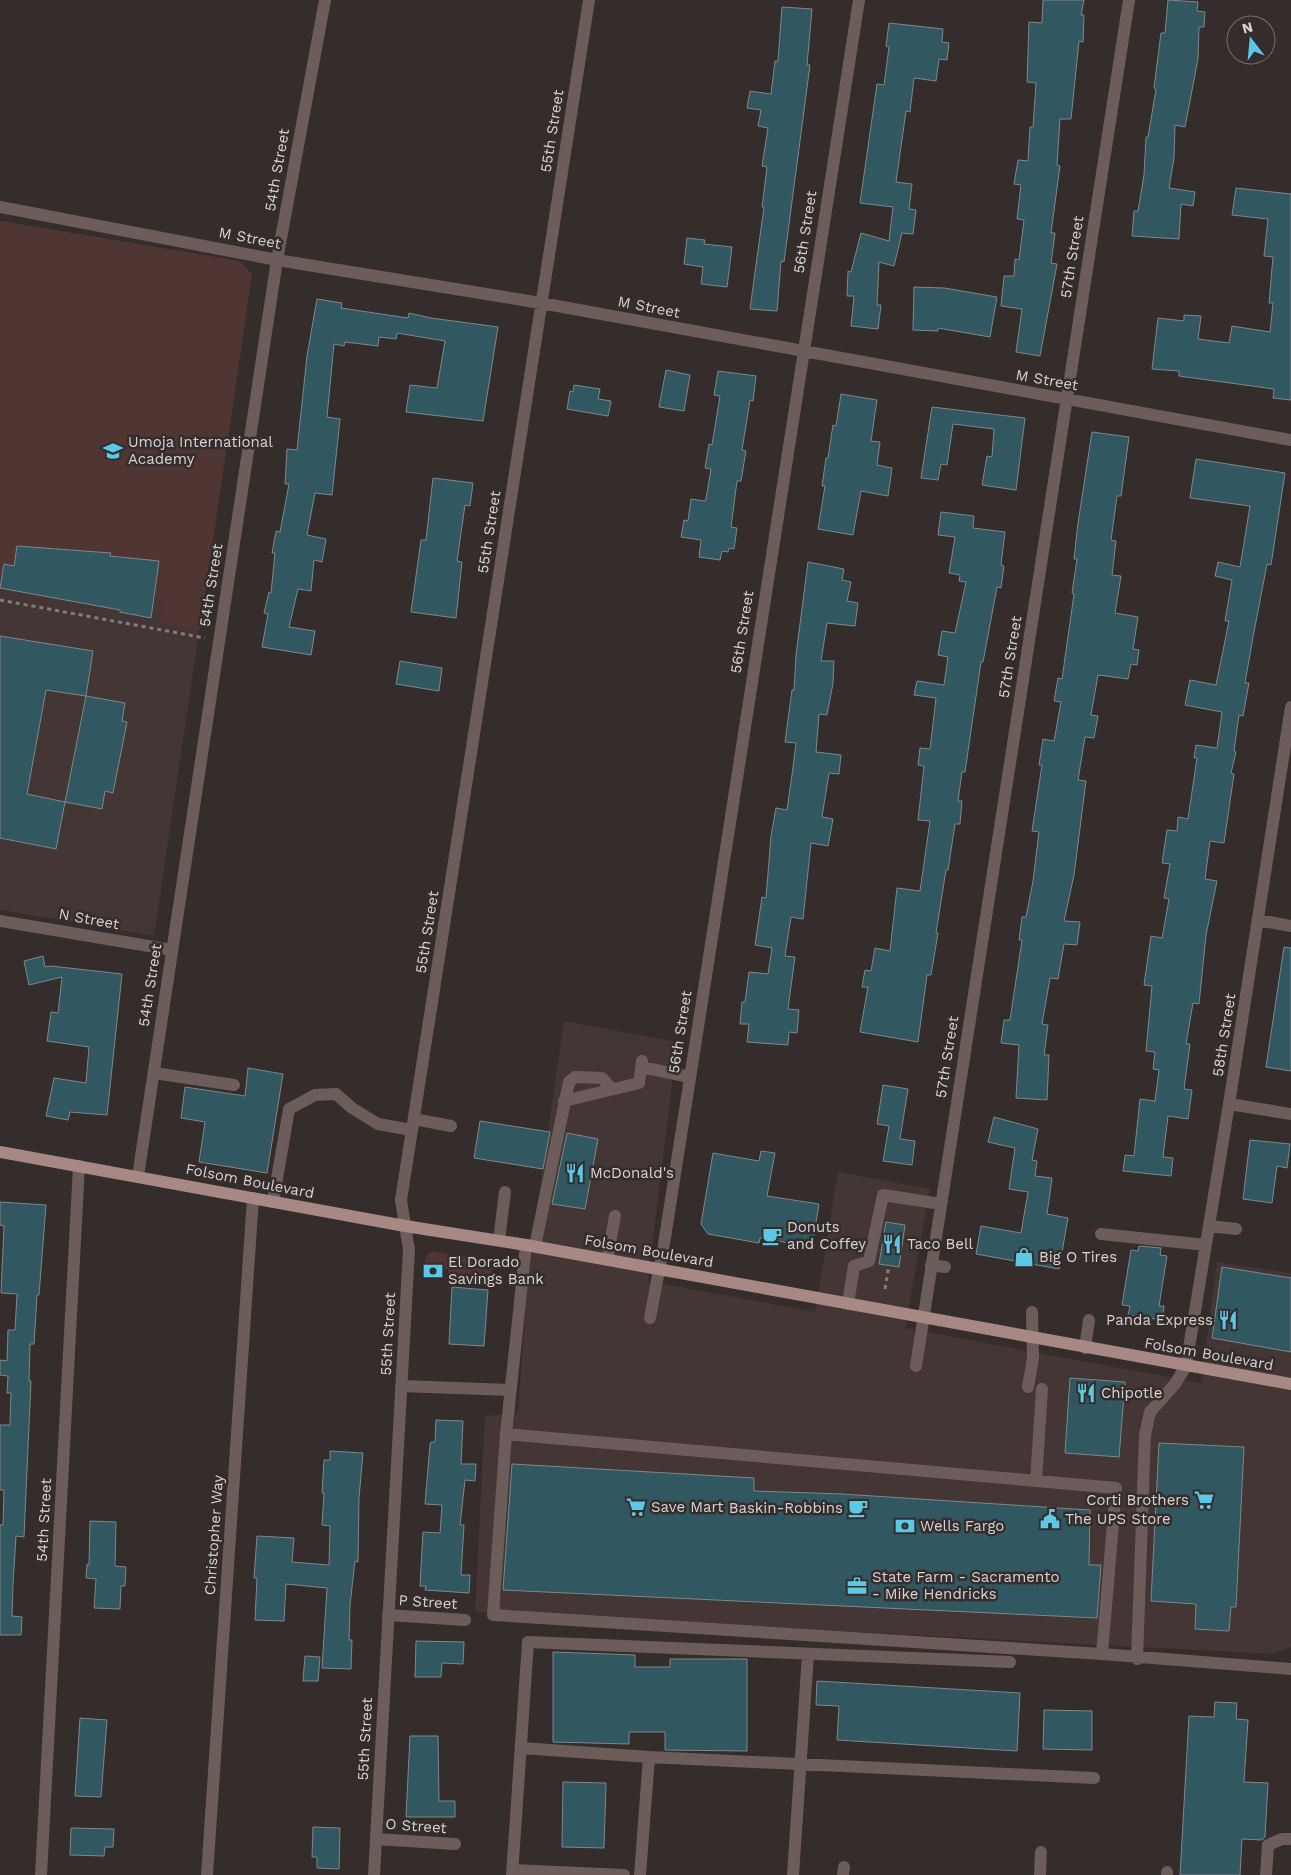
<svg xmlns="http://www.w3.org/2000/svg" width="1291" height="1875" font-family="'Work Sans',sans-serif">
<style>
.built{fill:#443634}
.green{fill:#503633}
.building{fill:#315761;stroke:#7f878a;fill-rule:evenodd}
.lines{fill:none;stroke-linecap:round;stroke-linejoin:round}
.path{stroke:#837d7c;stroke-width:3;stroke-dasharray:4 4;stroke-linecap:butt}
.minor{stroke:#6c5c5a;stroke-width:12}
.major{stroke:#a88885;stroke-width:12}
.labels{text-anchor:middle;stroke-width:5;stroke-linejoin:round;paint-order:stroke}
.street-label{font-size:15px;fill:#d8d3d3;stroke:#342d2c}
.poi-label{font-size:15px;fill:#d8d3d3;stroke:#342d2c;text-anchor:start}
</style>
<rect width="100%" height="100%" fill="#342d2c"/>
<!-- built -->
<path class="built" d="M0,221L239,261L252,274L154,936L0,910Z
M564,1021L677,1042L648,1281L815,1312L838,1172L930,1189L905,1328L1201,1383L1217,1262L1291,1273V1647L1273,1654L475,1612L485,1416L518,1413L529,1262Z"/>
<!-- green -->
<path class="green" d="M0,221L239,261L252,274L200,629L161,623L164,600L154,598L159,561L110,556V553L17,546L14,566L0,577Z
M434,1251L493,1262L491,1276L448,1273V1269L423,1268L427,1254Z"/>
<!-- building -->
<path class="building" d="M1043,0H1084L1081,15H1084L1083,42L1079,41L1071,119H1060L1057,165L1060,166L1051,233H1055L1051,263L1057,264L1040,356L1016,352L1022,309L1001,306L1004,276H1014L1015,259L1019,260L1024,220L1017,219L1021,185L1014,184L1018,160L1028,161L1030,127H1033L1036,83L1027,82L1029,22L1042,23Z
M1168,0L1198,2L1197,11L1205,12L1204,27H1199L1198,59L1185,127L1175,125L1174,158L1169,188L1195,192L1193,206L1181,204L1179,239L1132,236L1134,211H1138L1144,175L1146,137H1148L1156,89L1154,88L1161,33H1165Z
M782,7L812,9L807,65H810L784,262L781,261L777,311L750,309L764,207H762L767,167L762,166L768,128L758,126L761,110L747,108L750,91L771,94L775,61H778Z
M889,23L943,29L942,42L949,43L947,60L939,59L936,81L914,78L910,112L906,111L896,182L912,184L909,209L916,210L913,234L902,233L894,266L879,262L877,305H881L878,329L851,326L854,296H847L848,271L851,272L861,233L889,241L893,207L860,203L877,84L884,85L889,47L886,46Z
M1236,188L1291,194V400L1273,398L1274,389L1179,376V371L1152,369L1158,318L1184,321V315L1201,316L1198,339L1229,343L1232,326L1270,332L1273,303H1269L1273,257L1264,256L1268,219L1232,215Z
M687,238L705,240L704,244L732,247L727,287L701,284L703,267L684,264Z
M914,287L944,288L997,297L990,337L938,328V331L913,330Z
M317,299L342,303L341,308L408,318L409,313L431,318L498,327L483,421L406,412L410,385L437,388L445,341L397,333L396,339L379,337L378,346L345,342L344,346L334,344L327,417L340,419L332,495L315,493L307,535L326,539L322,562L314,560L311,591L298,589L289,627L315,631L311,655L262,647L268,614L264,613L269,592L271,593L275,553H272L276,531L280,532L289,484H285L287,449L297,450L307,356Z
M666,370L690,375L684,411L659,407Z
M718,371L756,376L753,401L750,400L742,450L746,451L741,481H737L731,527L737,528L734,549L729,548L728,552L722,551L720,560L699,557L701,540L681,537L684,520L688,521L691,499L705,501L706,499L711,469L705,468L709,444L712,445L720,396L714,395Z
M574,385L600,389L598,399L611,401L608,416L567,409L570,391L573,392Z
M841,394L877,400L871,441L880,442L877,465L892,468L888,496L861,491L853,535L818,529L825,486H822L826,458H828L833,425L836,426Z
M932,407L1025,418L1016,490L982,485L987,456L992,457L994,429L953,424L947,465L941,464L938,480L921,478Z
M1092,432L1129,437L1121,496H1117L1111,540L1116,541L1112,575L1121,576L1115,613L1138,617L1133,649L1139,650L1137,665L1131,664L1128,679L1098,675L1091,715L1098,716L1094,738L1085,737L1078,780L1086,781L1074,875L1064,921L1080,922L1077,945L1064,944L1058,979L1050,978L1042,1024L1048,1025L1044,1055H1049L1047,1100L1016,1098L1019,1045L1001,1043L1004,1020H1010L1022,940H1019L1022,917H1026L1033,881L1039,832L1032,831L1042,765H1039L1043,739L1054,741L1061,702L1054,701L1058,678L1062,679L1074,594L1072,593L1077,559H1074L1078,523Z
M1196,459L1285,473L1271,565L1267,564L1253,637L1245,683H1249L1243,716L1239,715L1234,751L1236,752L1231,773L1234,774L1224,843L1210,841L1205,879L1217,881L1206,935L1199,1004L1193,1003L1186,1044H1190L1184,1089L1192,1090L1188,1119L1168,1116L1163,1157L1173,1158L1171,1176L1123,1171L1125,1155L1134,1156L1140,1099L1155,1101L1159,1070L1153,1069L1155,1052L1146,1051L1152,986L1144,985L1151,936L1162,938L1169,899L1164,898L1170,864L1162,863L1167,830L1177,831L1178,817L1188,819L1197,758H1194L1196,745L1217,748L1222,712L1185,705L1190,680L1216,685L1229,621H1225L1232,580L1215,576L1218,562L1240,567L1250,506L1190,498Z
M433,478L473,483L470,506L465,505L457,561L462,562L456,618L411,612L421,540H426Z
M941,512L974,516L973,528L1005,532L1001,565L1004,566L1001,588L997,587L983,662H981L965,772H962L958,801H962L960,824H955L948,870H946L936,933H938L931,975H927L918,1042L860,1032L868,987H862L865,970L871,971L875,948L890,951L897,888L920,891L930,821L918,820L924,766L918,765L920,748L930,749L936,698L914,695L917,681L944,685L948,657L938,655L942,631L955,633L966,582L959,581L960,575L949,573L955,537L938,535Z
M17,546L111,553L110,556L159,561L151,618L120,612V610L0,588L4,564L14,566Z
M808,562L844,569L842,580L851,582L847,601L858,603L855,626L827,623L821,661H834L833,683L827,715L819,714L816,752L841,755L839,774L829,773L822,817L833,819L828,846L811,843L803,919L791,917L785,956L795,957L788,1009L799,1010L797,1033L789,1032L788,1045L747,1042L749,1024H740L742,1002H745L749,972L768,974L772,948L755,945L762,897L766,898L771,836L776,808L787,810L792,775L796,743L785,742L792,690H794L796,655Z
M0,636L93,651L86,696L125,703L122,721L127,722L113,793L105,791L102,809L65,802L56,849L0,838ZM46,690L86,696L65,802L27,794Z
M400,661L442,668L439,691L396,684Z
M1284,947L1291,948V1071L1266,1067Z
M43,956L45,967L51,966L122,974L107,1115L70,1112L68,1120L46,1116L54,1078L86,1083L89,1047L47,1041L51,1012L58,1013L62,977L29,985L24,961Z
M248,1068L283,1074L267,1173L199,1162L205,1122L181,1118L185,1087L245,1096Z
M883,1085L908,1089L900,1139L915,1141L912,1165L883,1161L889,1126L877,1124Z
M994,1117L1038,1129L1032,1160L1037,1161L1035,1176L1052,1178L1047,1214L1068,1218L1059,1269L976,1254L981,1226L1021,1233L1028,1192L1009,1189L1015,1148L988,1142Z
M480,1121L550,1132L543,1169L474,1158Z
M567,1133L598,1139L585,1209L552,1204Z
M1250,1140L1290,1144L1287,1168L1277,1166L1272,1203L1243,1199Z
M761,1151L775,1153L767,1196L819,1204L812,1247L760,1238L759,1243L708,1234L701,1224L713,1153L759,1161Z
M0,1202L46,1205L39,1295H37L34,1344H30L29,1381H31L24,1537L16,1536L13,1585L12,1616L22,1617L21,1635H0V1525H3L4,1490H0V1425H10L11,1393H7L8,1376L0,1375V1360L7,1361L8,1330H15L17,1294L1,1293L4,1226L0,1225Z
M886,1222L905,1225L899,1267L879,1264Z
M1139,1246L1161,1248L1160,1255L1167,1256L1159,1306H1164L1162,1320L1128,1315L1130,1306L1122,1305L1131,1250L1138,1251Z
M1222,1267L1291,1278V1352L1212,1338Z
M452,1287L488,1290L484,1346L449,1344Z
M1070,1378L1125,1382L1119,1457L1065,1453Z
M436,1420L463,1421L461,1464H476L475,1481L465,1480L460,1525H464L461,1575H470L469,1593L425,1590L426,1586H420L423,1532L440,1533L442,1505L425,1504L430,1445L431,1442H435Z
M1159,1443L1244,1447L1236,1607H1231L1229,1631L1195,1629L1196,1604L1151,1601Z
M330,1451L363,1453L359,1498L358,1562L355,1561L350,1605L349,1640H352L351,1669L322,1668L327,1588L286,1584L284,1621L255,1620L257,1578H254L257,1536L294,1538L292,1562L329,1565L330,1526L322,1525L324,1493H322L324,1460H330Z
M512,1464L754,1478V1491L842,1494L1090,1510L1089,1565H1101L1097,1618L503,1590Z
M90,1521L116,1522L115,1566L126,1567L125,1586H121L120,1609L94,1608L96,1579L86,1578L87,1564L89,1565Z
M416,1641L464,1642L463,1664L442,1663L441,1677H415Z
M553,1652L635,1655V1667H670V1659H747V1751L665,1750V1732H629V1744L553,1742Z
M305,1656L320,1657L318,1681H303Z
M817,1681L1020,1693L1017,1751L837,1740L839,1706L816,1705Z
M1215,1702L1237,1703L1236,1719L1248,1720L1244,1782L1268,1783L1265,1837L1262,1840L1242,1839L1240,1875H1180L1189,1716L1214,1717Z
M1044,1710L1092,1711V1750L1043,1749Z
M80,1718L107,1720L101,1797L75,1796Z
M410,1736H438L439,1801H455V1817H406Z
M563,1782L606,1783L604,1848L562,1847Z
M313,1827L340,1828L339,1869L317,1868V1857H312Z
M71,1828L114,1829L113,1847H105L104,1856L70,1855Z"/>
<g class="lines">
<!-- path -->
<path class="path" d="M0,600L205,638
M885,1289L889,1265"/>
<!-- minor -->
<path class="minor" d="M0,207L277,260L541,303L1291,440
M1258,920L1291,926
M0,921L172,950
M641,1067L690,1077
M154,1073L234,1085
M564,1101L639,1083L642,1061
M1229,1104L1291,1114
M414,1119L451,1126
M138,1176L277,260L325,0
M273,1202L289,1109L315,1095L336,1094L352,1108L378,1124L412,1130
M1209,1226L1236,1229
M1101,1234L1206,1245
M499,1240L505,1192
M526,1245L506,1434L493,1615L1102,1654L1291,1669
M535,1246L569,1082L575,1077L602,1078L612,1089
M607,1260L615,1216
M931,1265L945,1267
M848,1304L854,1266L869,1261L883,1195L941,1204
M650,1318L664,1244L859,0
M1085,1348L1089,1320
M916,1366L1129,0
M401,1386L510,1390
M1028,1387L1033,1358L1032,1312
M506,1434L1116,1488L1102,1654
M1036,1481L1042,1389
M388,1615L465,1620
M1137,1659L1145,1435L1150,1412L1175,1384L1186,1366L1229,1104L1291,707
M521,1748L649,1757
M376,1839L455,1844
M513,1870L624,1875
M41,1875L79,1166
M207,1875L253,1198
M374,1875L409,1250L401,1200L589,0
M512,1875L528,1642L1010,1662
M640,1875L649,1757L1094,1778
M793,1875L808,1654
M843,1875L844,1867
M1040,1875L1041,1852
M1167,1875V1872
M1266,1875L1268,1845L1282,1839H1291"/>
<!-- major -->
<path class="major" d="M0,1152L405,1226L526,1245L1291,1384"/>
</g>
<!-- icons -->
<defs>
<symbol id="school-bare" viewBox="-9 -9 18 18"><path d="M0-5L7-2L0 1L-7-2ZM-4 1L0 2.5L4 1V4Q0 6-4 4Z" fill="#5ac8e6" stroke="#342d2c" stroke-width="2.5" paint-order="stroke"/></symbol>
<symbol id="restaurant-bare" viewBox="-9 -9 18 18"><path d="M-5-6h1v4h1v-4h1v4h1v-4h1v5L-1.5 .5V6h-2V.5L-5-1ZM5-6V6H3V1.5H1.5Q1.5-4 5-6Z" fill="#5ac8e6" stroke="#342d2c" stroke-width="2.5" paint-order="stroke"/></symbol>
<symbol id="cafe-bare" viewBox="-9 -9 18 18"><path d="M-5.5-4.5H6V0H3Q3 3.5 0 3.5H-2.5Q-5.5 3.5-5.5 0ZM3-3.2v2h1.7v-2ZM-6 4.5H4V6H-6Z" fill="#5ac8e6" stroke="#342d2c" stroke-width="2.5" paint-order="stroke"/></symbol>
<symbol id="shop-bare" viewBox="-9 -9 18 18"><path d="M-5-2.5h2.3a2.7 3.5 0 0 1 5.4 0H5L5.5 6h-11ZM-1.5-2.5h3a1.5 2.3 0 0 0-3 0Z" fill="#5ac8e6" stroke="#342d2c" stroke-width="2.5" paint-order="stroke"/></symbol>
<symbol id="bank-bare" viewBox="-9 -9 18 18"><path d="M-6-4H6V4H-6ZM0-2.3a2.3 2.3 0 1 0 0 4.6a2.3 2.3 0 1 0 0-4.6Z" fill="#5ac8e6" stroke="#342d2c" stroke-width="2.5" paint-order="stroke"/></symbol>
<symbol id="supermarket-bare" viewBox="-9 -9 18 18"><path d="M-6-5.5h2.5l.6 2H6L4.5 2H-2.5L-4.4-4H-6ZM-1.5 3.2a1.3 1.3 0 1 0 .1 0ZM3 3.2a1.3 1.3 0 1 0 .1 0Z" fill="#5ac8e6" stroke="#342d2c" stroke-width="2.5" paint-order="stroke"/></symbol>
<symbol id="civic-bare" viewBox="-9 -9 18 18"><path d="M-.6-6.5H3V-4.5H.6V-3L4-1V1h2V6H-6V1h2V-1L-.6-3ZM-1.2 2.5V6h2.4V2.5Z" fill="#5ac8e6" stroke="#342d2c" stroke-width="2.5" paint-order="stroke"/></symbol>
<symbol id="office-bare" viewBox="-9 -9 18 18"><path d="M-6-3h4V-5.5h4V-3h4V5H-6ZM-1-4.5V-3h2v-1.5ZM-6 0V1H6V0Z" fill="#5ac8e6" stroke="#342d2c" stroke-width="2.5" paint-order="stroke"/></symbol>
</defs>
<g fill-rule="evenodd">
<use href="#school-bare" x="99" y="437" width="28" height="28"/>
<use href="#restaurant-bare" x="561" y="1159" width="28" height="28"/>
<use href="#cafe-bare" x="758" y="1222" width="28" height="28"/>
<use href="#restaurant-bare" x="878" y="1230" width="28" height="28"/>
<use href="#shop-bare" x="1010" y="1243" width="28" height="28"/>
<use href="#bank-bare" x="419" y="1257" width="28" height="28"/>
<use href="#restaurant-bare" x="1214" y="1306" width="28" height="28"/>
<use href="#restaurant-bare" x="1072" y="1379" width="28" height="28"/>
<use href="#supermarket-bare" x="1190" y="1486" width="28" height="28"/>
<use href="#supermarket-bare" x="622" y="1493" width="28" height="28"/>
<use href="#cafe-bare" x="844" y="1494" width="28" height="28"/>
<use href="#civic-bare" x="1036" y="1505" width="28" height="28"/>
<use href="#bank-bare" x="891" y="1512" width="28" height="28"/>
<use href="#office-bare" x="843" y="1572" width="28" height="28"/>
</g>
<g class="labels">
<!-- street labels -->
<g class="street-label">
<text transform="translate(552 131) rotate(-81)" y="5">55th Street</text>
<text transform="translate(277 170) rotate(-80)" y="5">54th Street</text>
<text transform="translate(805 232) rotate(-81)" y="5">56th Street</text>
<text transform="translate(250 238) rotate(11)" y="5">M Street</text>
<text transform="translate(1072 257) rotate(-81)" y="5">57th Street</text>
<text transform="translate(649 307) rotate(11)" y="5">M Street</text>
<text transform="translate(1047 380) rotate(10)" y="5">M Street</text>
<text transform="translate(489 532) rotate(-81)" y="5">55th Street</text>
<text transform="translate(211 585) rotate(-81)" y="5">54th Street</text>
<text transform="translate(742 632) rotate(-81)" y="5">56th Street</text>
<text transform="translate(1010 657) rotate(-81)" y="5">57th Street</text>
<text transform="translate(89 919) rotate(10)" y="5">N Street</text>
<text transform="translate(427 932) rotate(-81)" y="5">55th Street</text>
<text transform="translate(150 985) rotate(-81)" y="5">54th Street</text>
<text transform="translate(680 1032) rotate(-81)" y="5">56th Street</text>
<text transform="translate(1224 1035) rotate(-81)" y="5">58th Street</text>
<text transform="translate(947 1057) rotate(-81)" y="5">57th Street</text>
<text transform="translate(250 1181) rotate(11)" y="5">Folsom Boulevard</text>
<text transform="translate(649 1251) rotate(10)" y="5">Folsom Boulevard</text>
<text transform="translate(388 1334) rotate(-87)" y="5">55th Street</text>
<text transform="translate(1209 1354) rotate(10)" y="5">Folsom Boulevard</text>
<text transform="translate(44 1520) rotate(-87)" y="5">54th Street</text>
<text transform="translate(214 1535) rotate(-86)" y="5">Christopher Way</text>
<text transform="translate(428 1602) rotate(4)" y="5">P Street</text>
<text transform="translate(365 1739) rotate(-87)" y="5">55th Street</text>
<text transform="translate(416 1826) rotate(4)" y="5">O Street</text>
</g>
<!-- poi labels -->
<g class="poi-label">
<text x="128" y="447">Umoja International<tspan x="128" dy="17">Academy</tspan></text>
<text x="590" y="1178">McDonald's</text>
<text x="787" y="1232">Donuts<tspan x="787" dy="17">and Coffey</tspan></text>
<text x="907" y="1249">Taco Bell</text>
<text x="1039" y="1262">Big O Tires</text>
<text x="448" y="1267">El Dorado<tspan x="448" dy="17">Savings Bank</tspan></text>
<text x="1213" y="1325" text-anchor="end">Panda Express</text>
<text x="1101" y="1398">Chipotle</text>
<text x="1189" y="1505" text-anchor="end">Corti Brothers</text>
<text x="651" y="1512">Save Mart</text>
<text x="843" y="1513" text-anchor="end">Baskin-Robbins</text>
<text x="1065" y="1524">The UPS Store</text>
<text x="920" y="1531">Wells Fargo</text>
<text x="872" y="1582">State Farm - Sacramento<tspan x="872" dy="17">- Mike Hendricks</tspan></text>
</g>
</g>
<!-- north arrow -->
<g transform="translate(1251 40) rotate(344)"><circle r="24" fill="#342d2c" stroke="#766f6f"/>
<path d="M0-4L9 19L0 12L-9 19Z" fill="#5ac8e6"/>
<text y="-8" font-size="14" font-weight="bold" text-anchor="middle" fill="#d8d3d3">N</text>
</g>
</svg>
